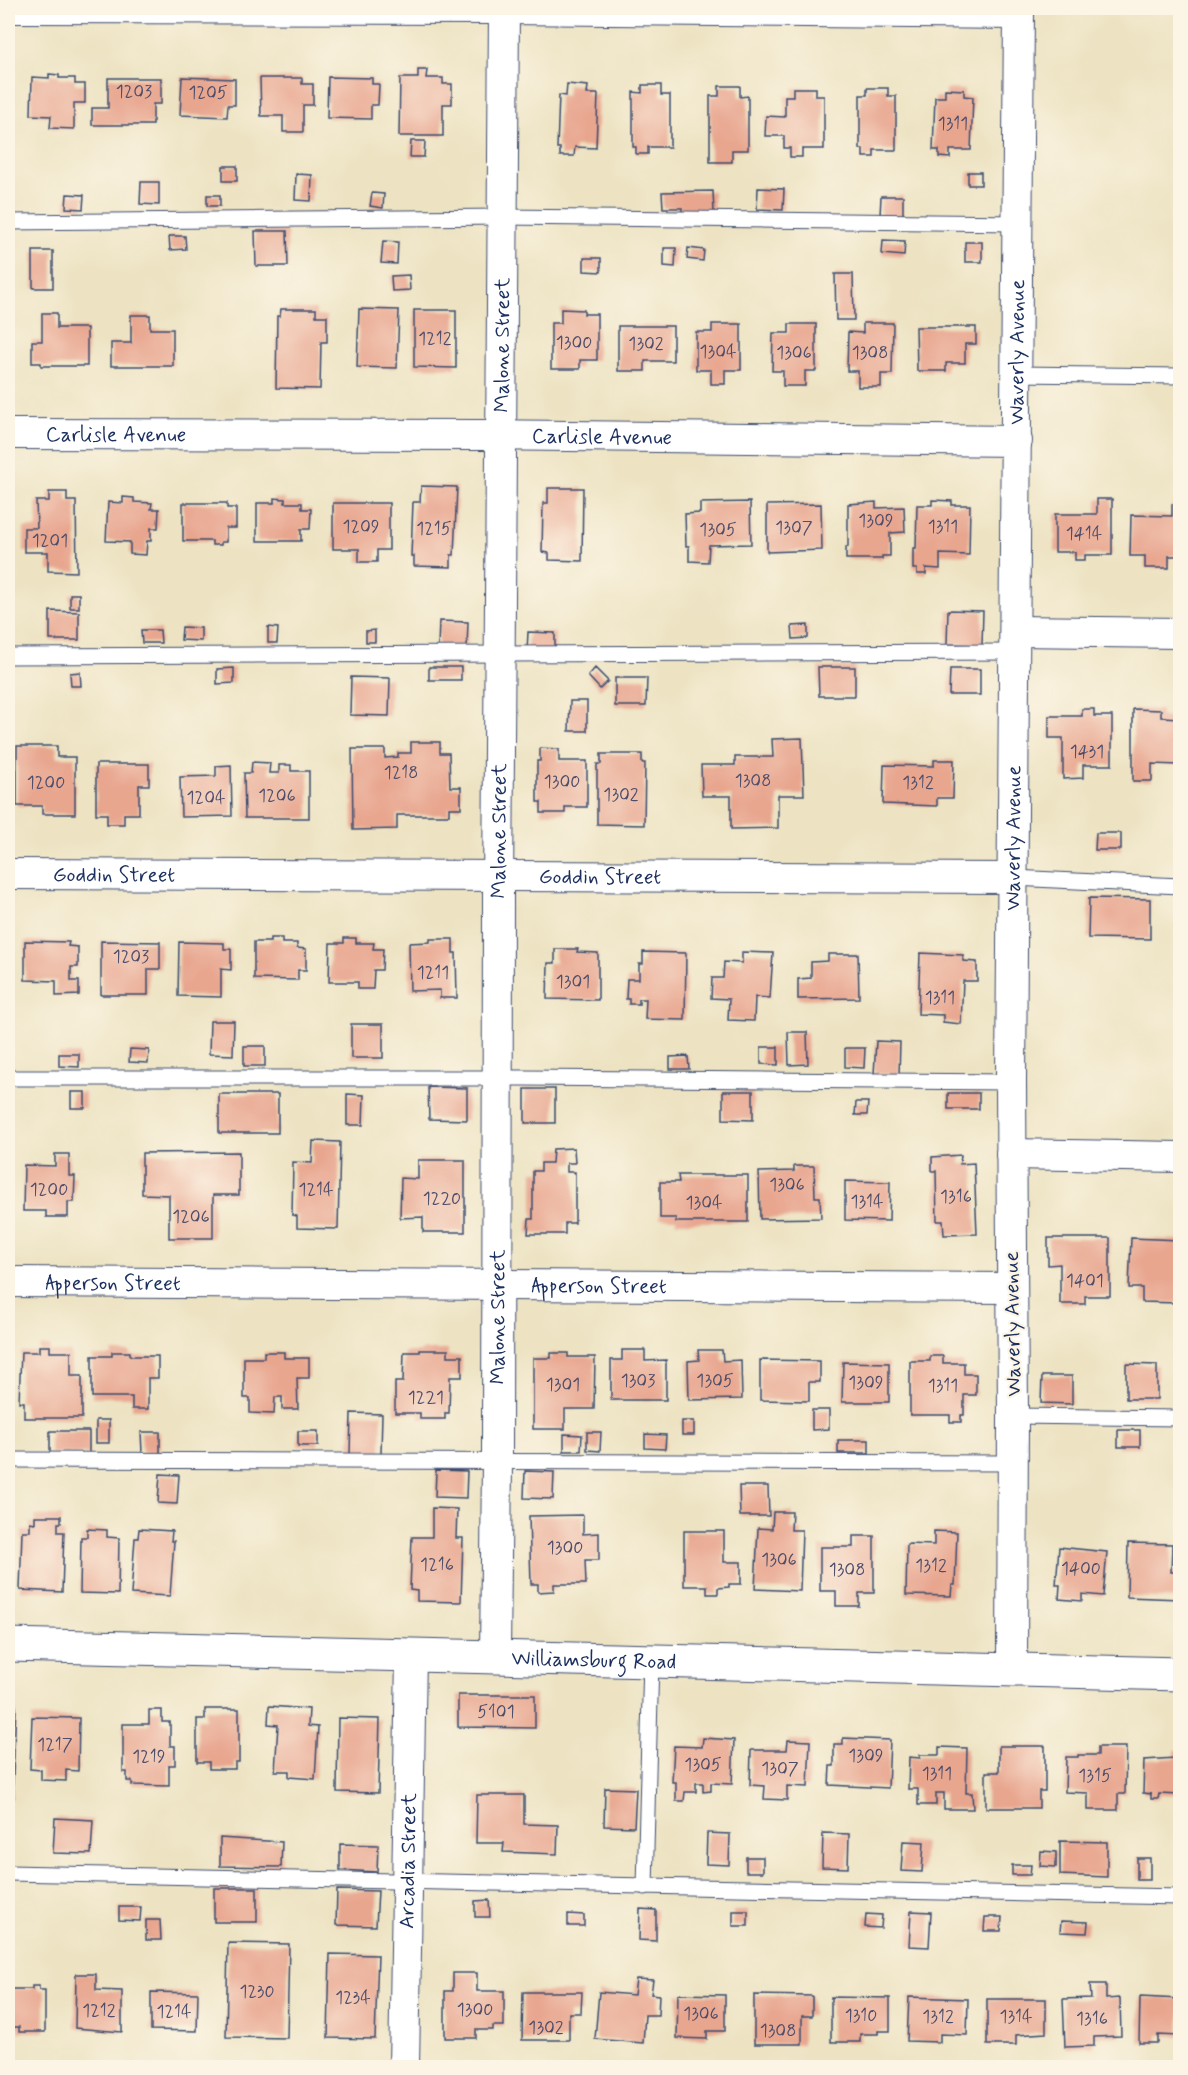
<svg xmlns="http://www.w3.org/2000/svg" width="1188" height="2075" font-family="Mynerve,sans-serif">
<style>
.building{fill:#e8a68f}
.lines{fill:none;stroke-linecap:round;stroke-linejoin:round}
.lane-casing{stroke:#3a4a6d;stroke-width:17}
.street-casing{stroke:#3a4a6d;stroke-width:32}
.primary-casing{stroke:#3a4a6d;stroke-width:35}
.lane{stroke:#fff;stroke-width:15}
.street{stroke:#fff;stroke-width:30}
.primary{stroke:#fff;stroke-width:33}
.labels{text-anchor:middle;stroke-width:4.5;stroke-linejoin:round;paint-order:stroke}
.number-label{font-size:18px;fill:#4e4d6a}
.street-label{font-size:21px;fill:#1b2f5e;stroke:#fcf5e5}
</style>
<rect width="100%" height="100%" fill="#fcf5e5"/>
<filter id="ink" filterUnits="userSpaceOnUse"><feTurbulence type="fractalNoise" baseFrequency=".0167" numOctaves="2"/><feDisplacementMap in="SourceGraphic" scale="12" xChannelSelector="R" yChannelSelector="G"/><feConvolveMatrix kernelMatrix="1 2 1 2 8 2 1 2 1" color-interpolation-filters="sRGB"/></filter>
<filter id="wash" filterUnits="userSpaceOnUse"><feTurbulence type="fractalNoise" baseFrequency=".008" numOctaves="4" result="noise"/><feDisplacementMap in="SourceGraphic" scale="24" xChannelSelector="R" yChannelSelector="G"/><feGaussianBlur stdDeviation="1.35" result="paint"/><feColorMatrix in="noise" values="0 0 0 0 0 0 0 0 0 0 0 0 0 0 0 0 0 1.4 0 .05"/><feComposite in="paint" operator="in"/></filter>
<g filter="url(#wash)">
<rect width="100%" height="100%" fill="#ede3c3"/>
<g id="blocks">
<!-- building -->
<path class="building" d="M418,70H427L426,78H443V84H452V104H443V136H399L400,78H418Z
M49,74L59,75V78H75V84H85V103H74V129L50,128L51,116L31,115L32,77L49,78Z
M182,77L235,79V105H228L227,117L180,115Z
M328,77L372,78V84H379L378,105H371V119L327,118Z
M108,78H161V104H153V125H92V108H108Z
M260,78H302V84H313V105H303V132H283V116H261Z
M567,84L588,86L587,94H598L596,148L575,147L574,156H560V148H557L559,95L566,96Z
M642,85H661V95H670V147H648V154H636V147H633V92L642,93Z
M719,86H740V97L748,96V150H732V162H710V96H719Z
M793,88H816V96H824V149H802V157H790V148H784V136H765L766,116L785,117V96H793Z
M867,88H888V96H896V150H874V157H863V149H860V95H867Z
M945,89L964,90V96L973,97L971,150H950V158L939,157V150H933L935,97H945Z
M411,141H425L424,157H410Z
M223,166H237V181H223Z
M968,172H981V185H968Z
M296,174L312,175L311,201L295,200Z
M141,182H159V205L140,204Z
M758,188L784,189L783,210L757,209Z
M713,191L714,214L682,215V208H663L662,192Z
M372,193L384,194L383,208L370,206Z
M67,194L84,195L83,209L66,208Z
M207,195H220V206H207Z
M881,196H903V217L880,216Z
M255,231H287L288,266H256Z
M169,236H185L186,249L170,250Z
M883,240L905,241L904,256L882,254Z
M383,241L398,242L397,264L381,263Z
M965,242H982V262H965Z
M664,248H676L675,267L664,266Z
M688,248L704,250L703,261L687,259Z
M33,251H53V288H33Z
M584,258H601V272L584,271Z
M835,274H853L854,320H836Z
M409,275L410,290L392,291L391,276Z
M281,309H316V316H327V342H321L320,389L276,388L277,316H280Z
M359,309L399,310L397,368L357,367Z
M561,309L584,310V314H597V360H580V369H551V323H561Z
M414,310H456V368L414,367Z
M42,313H57V328H87V366H41V363H32V341H42Z
M131,315H150V329H173V366H111V343H131Z
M863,323H893L892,374H881V387H858V371H847L848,332L863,333Z
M712,324H741V370H725V384H711V370H696V332H712Z
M789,324H816V371H805V386H783V371H772L773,333H789Z
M618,326H673V361H645V371H618Z
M916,327H976V344H965V363H946V371H917Z
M421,486L457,487L454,555H451V567L414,566V556H411L413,502H420Z
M548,488H583L582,561L549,560V553L542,552L543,503H548Z
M49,492H67V501H76L77,572L48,571V552H24V528H37L36,501H49Z
M123,497L134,498V502L152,503L151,509H159L158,528H151V541H147L146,555L130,554V542L106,541L108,502L123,503Z
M274,498L285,499V503H302V509H311L310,529H301V541H257V503H274Z
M1097,499H1112V555H1085V560H1075V552H1055V514H1097Z
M932,500L952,501V505H970L969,555L940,554V569L926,568V574H917V569H913V548H916L917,505H932Z
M750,502L751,544L709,545L708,562L689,561V546H686L685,514L700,513V503Z
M876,502V508L904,507L905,532L890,533V556H882V559H846V547H848V504Z
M183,503H227V508H236V528H226V542H221V545H212V541H183Z
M333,503H389V550H377V562H359V549H333Z
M821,504L822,550L767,552V505Z
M1172,504H1180V556H1169V568H1145V556H1130L1131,515L1172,516Z
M70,594H79V608H70Z
M948,610L983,611L982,645L947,644Z
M50,611L79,612V640H50Z
M439,621L468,622L467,648L438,647Z
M808,625V638L793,639L792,626Z
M182,627L201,628V641L181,640Z
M268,627L278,628L277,643H268Z
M141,630H160L161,643H142Z
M375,630V642H366V631Z
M528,632L555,633V651H527Z
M429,667H461V680H429Z
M818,667H855V696H819Z
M234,668V683L217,684V669Z
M595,668L608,681L600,689L588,676Z
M950,669H980V695H949Z
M80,672L81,686H71L70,673Z
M351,677L390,678L389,716L350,715Z
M615,678H647L646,706H615Z
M570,701H587V731H569Z
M1082,709H1094V716H1112V765H1083V778L1063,779V738H1049V716H1082Z
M1133,709L1161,710V717L1180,718V765L1152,764V781H1133Z
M802,738L804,795H778V828L731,829V796H702L701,765H735V757H773L772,739Z
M411,742H440V753H449L450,787H461V808H449V815H397V829L353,830L352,749H385V758L398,757V753H411Z
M17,746H57V757H75V814H42V806H17Z
M540,748L559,749V761H587V807H565V813H541V802H537V761H540Z
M601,754H642V763H645L644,825L597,824V764H601Z
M934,760H954L953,798H937V806L883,804L884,765L934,766Z
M252,762L270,763L269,773H279V765H291V771H309V818H245L244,773H251Z
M96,764H149V785H139V814H124V824H107V814H96Z
M231,765L232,816L181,817L180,777L216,776V766Z
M1096,833H1121V850H1095Z
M1089,898L1150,899V939L1088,938Z
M270,938H282V943H297V948L306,949V970H298V980L254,979V942H270Z
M344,938H356V943H374L373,949H383L382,970H374L373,989H358V982H329L330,943H344Z
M430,939H453V953H456L457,998H440V990L410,991L409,943L430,942Z
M25,941L69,942L68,946L78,947V967H71V981H79V995L56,996V981L25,980Z
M101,941L160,942V969H148V995H101Z
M179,942L224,943V949H231V970L221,969V997L178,996Z
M555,949H578L577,952L598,953V1000L547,999L548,963H555Z
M643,952L686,953L685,1020L645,1019L646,999H639V1004H629V999H626L627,979H639V964H643Z
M742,952L773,953L770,998L755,997L754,1021L728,1020L729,999L711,998L712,978H723L724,962L742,963Z
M920,953L963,955V961L977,962V981H963L961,1024L943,1022V1015L918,1014Z
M828,954H858L859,998L798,999V979L811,978V962L828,961Z
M210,1021H234L233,1055L209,1054Z
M351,1024H383V1058H351Z
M788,1032H807L808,1064L789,1065Z
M876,1041L900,1042L899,1075L874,1074Z
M244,1046H265V1066H244Z
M761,1047H778V1065L761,1064Z
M845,1048H865L864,1068L845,1067Z
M130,1049L149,1050L148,1063L129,1062Z
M59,1054H79V1067L59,1066Z
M688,1056L689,1069H670V1057Z
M428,1087L467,1088V1120L429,1119Z
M525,1089H555V1123H525Z
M723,1091H753V1120L723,1119Z
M71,1092H85V1108H71Z
M948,1093H979V1109H948Z
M219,1094H278V1133H219Z
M347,1094L364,1095L363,1125H347Z
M856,1102H868L867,1115H855Z
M313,1141L340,1142L338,1229L297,1228V1216L292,1215L293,1162L312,1163Z
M574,1148L575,1163H567V1172H575V1223H565V1234H528L529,1219H533V1171H541V1163H552L553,1149Z
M239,1152V1195H213V1238H169V1195L142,1194V1153Z
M55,1154H69V1176H75L74,1202H68V1217H46V1211H23L24,1165L55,1166Z
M961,1155L960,1164L974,1163L977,1234L944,1235L943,1221H937L936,1171H932V1157Z
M418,1160H465V1232H423V1217L400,1218L401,1178L418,1179Z
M794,1166H814L815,1197H820L821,1218L760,1219L759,1172L794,1171Z
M678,1175H748V1222H676V1218H660V1182H679Z
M845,1181L890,1182L889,1221L845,1220Z
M1048,1238H1110V1296H1085V1304H1060V1264L1048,1265Z
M1131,1238L1180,1240L1178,1303L1142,1302V1288H1129Z
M39,1346H50V1352H71V1376H82V1418H24V1402H19L21,1352H39Z
M420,1350H448V1356H462V1377H450L449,1413H445V1419H420V1413H395V1382H403L404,1352H420Z
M622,1350H645V1361L666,1360V1400H611V1360H622Z
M698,1350H722L723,1361L741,1360L742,1399L689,1400L688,1361L699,1360Z
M112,1352H130V1356H158V1378H148V1409H132V1397H92V1356H112Z
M264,1352H284V1358H309V1378H297L298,1409H282V1397H275L274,1414L250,1413V1398H244V1358H264Z
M551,1353H568V1357H595L594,1409H565V1429H533V1358H551Z
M930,1356H943V1363H964V1374H976V1395H964V1415H961V1422H950V1415H910V1361H930Z
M760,1360L820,1361V1382H809V1401L760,1400Z
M843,1362L889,1363V1402H842Z
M1126,1364L1157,1365V1399H1126Z
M1042,1376H1072V1404L1041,1403Z
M812,1410H829V1429L812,1430Z
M351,1413L382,1414L381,1454H350Z
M96,1420H109V1443H96Z
M682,1421H694V1435H682Z
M1118,1430H1140V1447H1118Z
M50,1431H89V1454H50Z
M298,1431H318V1446H298Z
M141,1432H160V1453H142Z
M587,1432H601L600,1451L587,1450Z
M564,1434L582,1435L581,1451H564Z
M645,1434L666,1435L665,1449L645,1448Z
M838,1440H869V1453H838Z
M436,1470L467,1471L466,1498L435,1497Z
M525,1471L554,1472L553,1499L524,1498Z
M160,1474L179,1475L177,1504L158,1503Z
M739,1486H768L769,1516H740Z
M432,1508L457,1509L456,1538H463L461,1602L417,1601V1591L410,1590L412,1537H432Z
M773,1512H792L791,1530H802L800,1591L755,1589L758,1528L772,1529Z
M583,1515V1534L599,1533V1560H585L586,1584H554V1591L538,1592V1584H531L529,1516Z
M35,1516H61V1523H58V1532H64L62,1592L20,1590L22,1531H30V1522L35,1523Z
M87,1529L107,1530V1537L119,1538L118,1594L80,1593L81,1537H87Z
M139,1529L172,1531L171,1541H174L170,1596L131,1594L135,1538H138Z
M684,1531H724V1562H741V1584H729V1587L718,1588V1594H707V1586H684Z
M934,1531L957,1532L955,1585H952L951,1596L906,1595L907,1544L934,1545Z
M853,1536H874V1593H859V1606H836V1591H820V1547H853Z
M1128,1543L1172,1544L1171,1572H1180V1599L1127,1597Z
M1059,1547L1107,1552L1103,1596L1082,1594V1601L1059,1599L1060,1585H1056Z
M458,1695H535V1728L458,1727Z
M269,1706L309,1709L308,1726L318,1727L315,1779L289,1777V1771H275L278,1725L268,1724Z
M8,1707H16L12,1799H8Z
M205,1709H239V1762H235V1769H209V1762H197V1719H205Z
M149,1710H162V1722H170V1746H175V1765H169V1786L132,1785V1781H127V1772H123V1724H149Z
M32,1717L79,1718L78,1771L66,1770V1781L41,1780V1770L30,1769Z
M338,1718L380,1719L378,1793L337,1792Z
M703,1738L734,1740L732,1784L711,1783V1791L703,1792V1783H696V1792H685L684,1801H676V1782H672L674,1746L702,1747Z
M843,1738L890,1740L888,1788L829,1785L830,1766H834V1744H843Z
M788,1740L810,1741L808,1787L787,1786V1800L764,1799L765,1786L750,1785L751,1750H787Z
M999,1746H1045V1791H1039V1808H986V1772H999Z
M939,1747L967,1748L966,1793H972L973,1809H944V1793H936V1805H918V1789H908L909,1757L920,1758V1755H939Z
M1098,1747H1126L1125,1794H1118V1810H1088V1793L1065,1792L1066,1757H1078V1755H1098Z
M1175,1750H1180V1795L1159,1794L1158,1799H1151V1794L1143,1793L1144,1760L1175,1758Z
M605,1788L636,1789L634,1827L604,1826Z
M477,1795H524V1824L558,1825L557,1854L503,1852L504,1843H476Z
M55,1818L93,1820L91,1854L53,1853Z
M707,1833L730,1834L729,1865L706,1864Z
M823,1833L849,1834L848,1868L822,1867Z
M220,1838L282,1842L281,1867L220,1866Z
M903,1841L924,1842L922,1872L901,1871Z
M1060,1841L1107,1842V1877L1060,1875Z
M340,1844L378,1845L377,1872L340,1870Z
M1041,1851L1056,1852V1867L1040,1866Z
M746,1857H763V1872H746Z
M1137,1858H1150V1880H1137Z
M1012,1865H1031L1030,1875H1012Z
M214,1888H257V1922H214Z
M337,1890L378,1891L376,1926L336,1925Z
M489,1900L490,1917H475V1901Z
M119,1907H141L140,1921L119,1920Z
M640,1909L656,1910V1941L639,1940Z
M733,1911H748V1926H733Z
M911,1911L931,1912L929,1947L909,1946Z
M568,1914L584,1915V1926H568Z
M866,1914L882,1915L881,1928L865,1927Z
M985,1917H1002L1001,1931H984Z
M146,1920H160L161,1940H146Z
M1061,1921L1088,1922L1087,1933L1060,1932Z
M228,1943L289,1944L287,2038L226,2037Z
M330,1954L378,1955L375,2039L328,2038Z
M453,1973H477V1991H504V2026H493V2030H476V2038H445V1991H453Z
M76,1974H96V1990L122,1991V2032L75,2028Z
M636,1979L653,1980L651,1994L659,1995L658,2015H645L643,2043L595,2039L599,1992L634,1995Z
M1090,1984H1106V1999L1120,1998L1121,2036L1094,2037V2046L1065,2047L1063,1999L1091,1998Z
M32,1986H39V1990H45V2032H19V2027H8V1989H32Z
M151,1992L198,1993L197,2031L151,2030Z
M523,1992H582L581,2013H569V2040H522Z
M678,1994L725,1995V2031H707V2039L677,2038Z
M754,1995L812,1996V2016H802V2044H754Z
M831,1997L890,1998V2031H878V2034H860V2042H831Z
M909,1997L968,1999L967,2035L940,2034V2042L907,2041Z
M1140,1997L1180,1999V2036L1158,2035V2043H1139Z
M987,1999H1046V2033L1016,2035V2045H987Z"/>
</g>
</g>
<g filter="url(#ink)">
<use href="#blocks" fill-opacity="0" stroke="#3a4a6d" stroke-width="1.5"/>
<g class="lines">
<defs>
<path id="lane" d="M8,222L504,217L1019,223
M1017,374L1180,376
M8,656L1015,652
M1013,878L1180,886
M8,1078H523L1011,1082
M1013,1416L1180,1418
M8,1460L1013,1463
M8,1873L1180,1897
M645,1887L651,1660"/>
<g id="street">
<path d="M8,8L504,9L1019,14"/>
<path id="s1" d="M8,434L481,435L1017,441"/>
<path d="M1015,631L1180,633"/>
<path id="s2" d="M8,874L1013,878"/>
<path d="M1011,1154L1180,1157"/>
<path id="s3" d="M8,1282L1012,1288"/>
<path id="s4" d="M495,1656L497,1461L498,896L504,8"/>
<path id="s5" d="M1012,1669L1013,1416L1011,1082L1019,8"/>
<path id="s6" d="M404,2068L411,1655"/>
</g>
<g id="primary">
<path id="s7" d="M8,1645L1180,1674"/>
</g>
</defs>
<!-- lane casing -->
<use href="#lane" class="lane-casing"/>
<!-- street casing -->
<use href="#street" class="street-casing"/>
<!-- primary casing -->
<use href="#primary" class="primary-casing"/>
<!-- lane -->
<use href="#lane" class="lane"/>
<!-- street -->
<use href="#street" class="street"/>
<!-- primary -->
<use href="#primary" class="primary"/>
</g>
</g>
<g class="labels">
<!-- number labels -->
<g class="number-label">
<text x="134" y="97">1203</text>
<text x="208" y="98">1205</text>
<text x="953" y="129">1311</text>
<text x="435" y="344">1212</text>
<text x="574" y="348">1300</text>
<text x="646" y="349">1302</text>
<text x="718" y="357">1304</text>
<text x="794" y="358">1306</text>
<text x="870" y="358">1308</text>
<text x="876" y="526">1309</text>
<text x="361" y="532">1209</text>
<text x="943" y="532">1311</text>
<text x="794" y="533">1307</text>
<text x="434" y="534">1215</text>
<text x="718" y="535">1305</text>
<text x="1084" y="539">1414</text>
<text x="50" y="546">1201</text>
<text x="1087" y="757">1431</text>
<text x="401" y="778">1218</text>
<text x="753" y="786">1308</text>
<text x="562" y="787">1300</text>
<text x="46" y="788">1200</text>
<text x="918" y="788">1312</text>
<text x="621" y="800">1302</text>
<text x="277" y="801">1206</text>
<text x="206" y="803">1204</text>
<text x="131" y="962">1203</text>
<text x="433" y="978">1211</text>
<text x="573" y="987">1301</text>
<text x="940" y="1003">1311</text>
<text x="787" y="1190">1306</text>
<text x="49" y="1195">1200</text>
<text x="316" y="1195">1214</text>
<text x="956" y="1202">1316</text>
<text x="442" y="1204">1220</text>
<text x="867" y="1207">1314</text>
<text x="704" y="1208">1304</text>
<text x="191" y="1222">1206</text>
<text x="1085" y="1286">1401</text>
<text x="638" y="1386">1303</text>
<text x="715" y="1386">1305</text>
<text x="866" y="1388">1309</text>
<text x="563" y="1390">1301</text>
<text x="943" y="1391">1311</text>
<text x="426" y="1403">1221</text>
<text x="565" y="1553">1300</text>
<text x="779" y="1565">1306</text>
<text x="437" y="1570">1216</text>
<text x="931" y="1571">1312</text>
<text x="1081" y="1574">1400</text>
<text x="847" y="1575">1308</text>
<text x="496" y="1717">5101</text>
<text x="55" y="1750">1217</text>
<text x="866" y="1761">1309</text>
<text x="149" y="1762">1219</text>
<text x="703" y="1770">1305</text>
<text x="780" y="1774">1307</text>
<text x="937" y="1779">1311</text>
<text x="1095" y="1781">1315</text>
<text x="257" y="1997">1230</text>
<text x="353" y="2003">1234</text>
<text x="475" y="2015">1300</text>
<text x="99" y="2016">1212</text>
<text x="174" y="2017">1214</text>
<text x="701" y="2019">1306</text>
<text x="861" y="2021">1310</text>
<text x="938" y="2022">1312</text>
<text x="1016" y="2022">1314</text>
<text x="1092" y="2024">1316</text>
<text x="546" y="2033">1302</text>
<text x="778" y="2036">1308</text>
</g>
<!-- street labels -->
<g class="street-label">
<text dy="7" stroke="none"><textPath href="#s4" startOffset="1311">Malone Street</textPath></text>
<text dy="7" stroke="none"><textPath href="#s5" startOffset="1317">Waverly Avenue</textPath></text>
<text dy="7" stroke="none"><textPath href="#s1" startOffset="108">Carlisle Avenue</textPath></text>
<text dy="7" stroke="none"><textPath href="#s1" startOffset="594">Carlisle Avenue</textPath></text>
<text dy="7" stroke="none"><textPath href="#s4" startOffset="825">Malone Street</textPath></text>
<text dy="7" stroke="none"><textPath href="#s5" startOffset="831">Waverly Avenue</textPath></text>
<text dy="7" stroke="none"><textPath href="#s2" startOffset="106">Goddin Street</textPath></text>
<text dy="7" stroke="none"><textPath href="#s2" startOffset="592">Goddin Street</textPath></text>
<text dy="7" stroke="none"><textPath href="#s3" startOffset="105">Apperson Street</textPath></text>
<text dy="7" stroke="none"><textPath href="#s3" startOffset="591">Apperson Street</textPath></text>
<text dy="7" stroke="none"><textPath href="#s4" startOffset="339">Malone Street</textPath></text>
<text transform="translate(1012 1324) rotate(-91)" y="7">Waverly Avenue</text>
<text dy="7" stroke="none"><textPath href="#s7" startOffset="586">Williamsburg Road</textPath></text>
<text dy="7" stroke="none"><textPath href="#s6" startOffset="207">Arcadia Street</textPath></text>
</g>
</g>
<!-- margin -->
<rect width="1188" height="2075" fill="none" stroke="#fcf5e5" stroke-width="30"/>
</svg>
